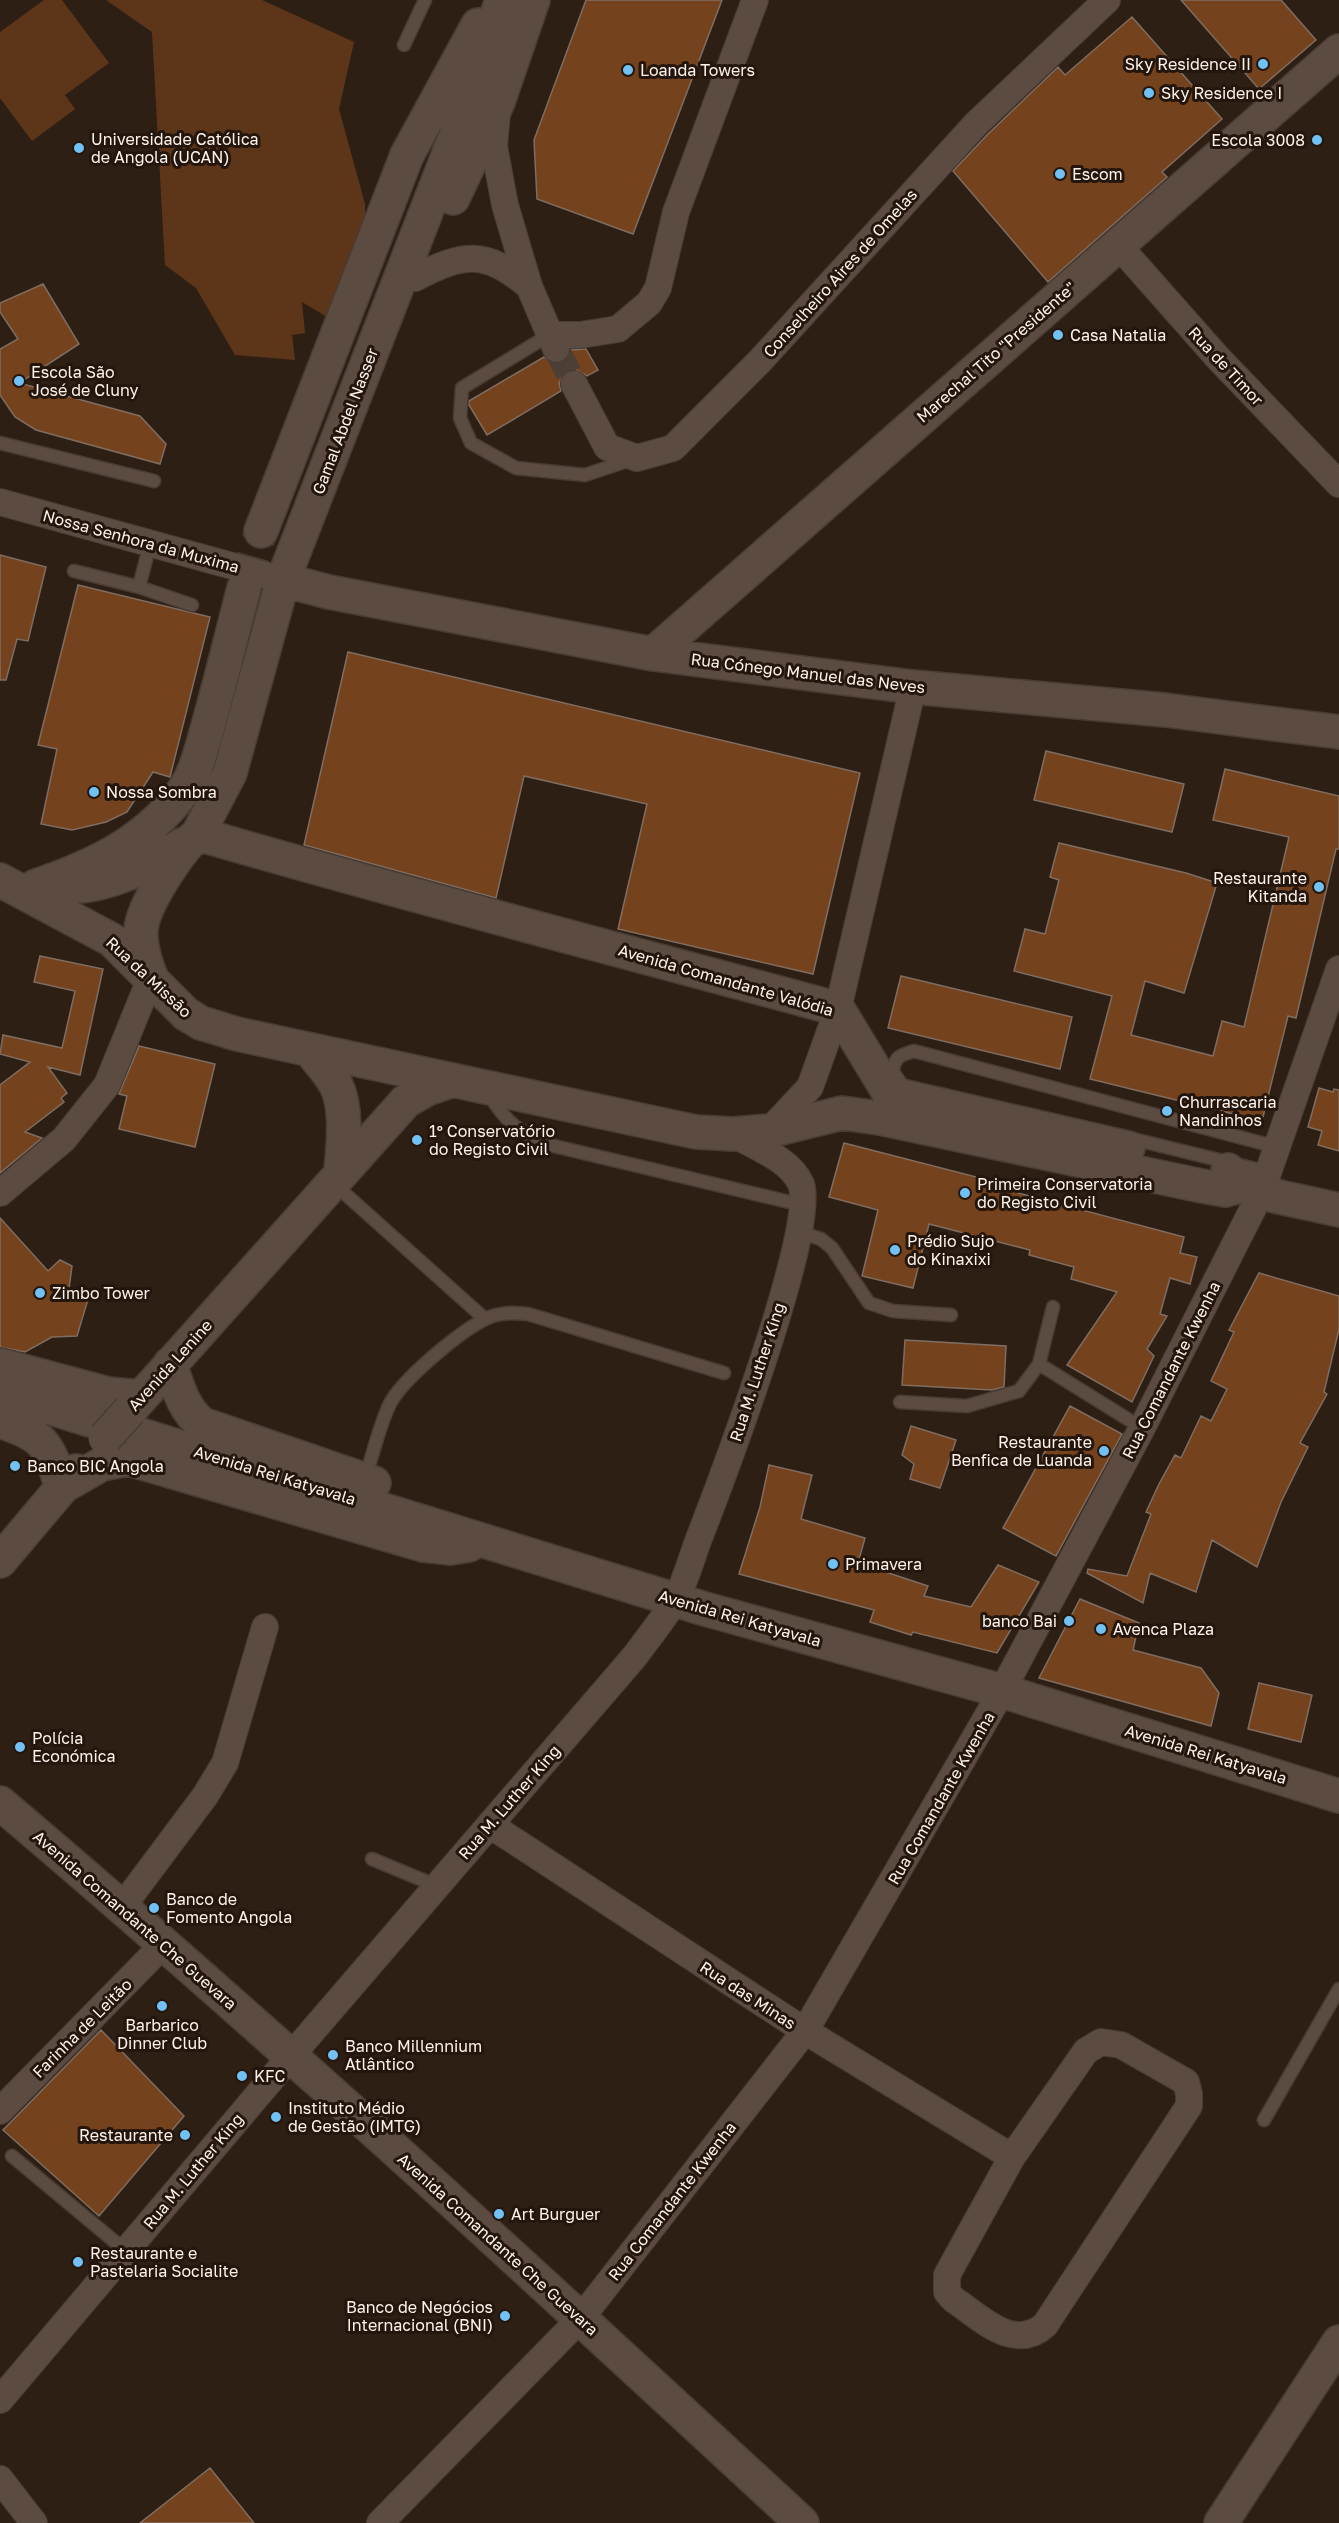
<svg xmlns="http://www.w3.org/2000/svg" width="1339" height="2523" font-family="'Golos Text',sans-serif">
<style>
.green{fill:#5d361a}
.building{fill:#74421d;stroke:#7f6d61;stroke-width:1.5}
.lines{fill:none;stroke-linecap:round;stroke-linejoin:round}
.street-tunnel{stroke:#4d3f35;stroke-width:26;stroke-dasharray:26 13;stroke-linecap:butt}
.secondary-tunnel{stroke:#4d3f35;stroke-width:33;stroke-dasharray:33 16;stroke-linecap:butt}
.lane-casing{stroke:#493c35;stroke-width:15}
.street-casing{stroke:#493c35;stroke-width:28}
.secondary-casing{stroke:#493c35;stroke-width:36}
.lane{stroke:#5c4b40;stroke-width:12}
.street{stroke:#5c4b40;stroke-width:26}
.secondary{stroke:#5c4b40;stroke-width:33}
.secondary-bridge-casing{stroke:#493c35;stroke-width:36;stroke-linecap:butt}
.secondary-bridge{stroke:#5c4b40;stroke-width:33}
.poi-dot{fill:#72c1f5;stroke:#24160c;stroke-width:2}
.labels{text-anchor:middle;stroke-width:6;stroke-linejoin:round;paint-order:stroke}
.poi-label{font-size:16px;fill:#fdf3ec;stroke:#24160c;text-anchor:start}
.street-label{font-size:16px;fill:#fdf3ec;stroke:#24160c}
</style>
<rect width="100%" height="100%" fill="#2e1f15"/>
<!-- green -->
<path class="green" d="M44,0H62L109,63L65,95L75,109L32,141L0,98V32Z
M106,0H262L354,42L339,109L365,204V264L332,320L302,302L305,333L292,335L295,360L235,355L196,288L165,265L152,32Z"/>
<!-- building -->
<path class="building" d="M586,0H722L633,234L537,199L534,140Z
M1181,0H1281L1316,40L1259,89Z
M1132,17L1222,119L1162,172L1167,177L1048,282L953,171L987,135L1058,67L1065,75Z
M43,284L79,344L19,383L140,416L166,444L160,464L36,430L15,417L0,395V349L18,339L0,312V303Z
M586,349L598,370L587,376L575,369L567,371L559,383L561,391L487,435L469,405V401L544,357L554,364L561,363L568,357L571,350Z
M0,555L46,567L28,641L17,639L6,680H0Z
M78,585L210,617L170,777L153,772L127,812L106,822L72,830L41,824L57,749L38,745Z
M348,652L860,773L813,974L618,929L647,804L524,776L496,898L304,845Z
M1046,751L1184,784L1172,832L1034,800Z
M1225,769L1339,796V849H1336L1296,1018L1288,1016L1262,1121L1090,1079L1112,996L1014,971L1025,929L1045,934L1059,880L1050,877L1059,843L1186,873L1217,883L1184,993L1145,981L1131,1035L1213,1056L1222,1021L1244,1027L1289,837L1213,820Z
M40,956L103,969L80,1075L48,1067L67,1093L61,1098L64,1102L25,1132L42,1138L0,1173V1085L30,1062L0,1054L3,1035L62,1048L75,991L34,982Z
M901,976L1072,1017L1060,1069L888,1028Z
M139,1046L215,1064L195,1147L119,1129L127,1096L119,1094Z
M1319,1088L1333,1092L1334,1089L1339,1090V1151L1318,1145L1322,1131L1308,1127Z
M844,1143L1019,1188L1018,1193L1184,1237L1180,1253L1197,1257L1190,1284L1170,1278L1160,1314L1167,1316L1147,1349L1154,1356L1132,1402L1067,1365L1117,1292L1071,1279L1074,1267L1029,1255L1030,1250L929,1224L913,1288L862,1276L878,1210L829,1197Z
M0,1218L48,1271L60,1260L72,1266L69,1289L89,1296L77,1336L52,1337L25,1352L0,1347Z
M1259,1273L1339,1296V1329L1324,1392L1327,1394L1300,1443L1308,1447L1281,1502L1257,1567L1212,1540L1196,1592L1150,1573L1143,1603L1087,1573L1088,1569L1127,1576L1151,1514L1146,1512L1159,1484L1175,1455L1181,1458L1201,1416L1211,1421L1227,1389L1211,1381L1234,1332L1229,1330Z
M905,1340L1006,1346L1004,1387L992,1390L902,1385Z
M1070,1406L1122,1434L1056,1556L1003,1528Z
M911,1426L956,1440L940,1488L910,1479L914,1464L902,1455Z
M769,1465L812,1475L801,1519L865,1538L858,1563L928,1586L924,1596L971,1607L998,1565L1039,1582L997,1653L913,1632L911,1635L870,1622L874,1610L739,1574L760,1507Z
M1080,1599L1139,1623L1133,1650L1201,1668L1219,1693L1211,1726L1039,1678Z
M1259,1683L1312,1695L1301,1742L1248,1729Z
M101,2030L184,2116L99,2216L3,2130Z
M210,2468L254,2523H140Z"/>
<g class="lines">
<!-- street-tunnel -->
<path class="street-tunnel" d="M557,350L574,384"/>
<!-- secondary-tunnel -->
<path class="secondary-tunnel" d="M244,588L261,531"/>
<defs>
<path id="lane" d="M404,45L425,0
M549,335L462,388L460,418L471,443L516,468L585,475L633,459
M0,443L154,481
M74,571L139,587L192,605
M139,587L150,544
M900,1082L893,1072C894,1057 900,1055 914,1051L1277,1147
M488,1093C508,1125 518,1132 554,1146L802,1205
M1129,1138L1268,1172
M333,1183L485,1319
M799,1232L821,1239L832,1248L869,1303L893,1311L951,1315
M1039,1364L1142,1428
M900,1402L967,1406L1019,1391L1039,1364L1053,1307
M365,1479C372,1458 381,1418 392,1400C407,1376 469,1322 496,1315C507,1312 517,1313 528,1314L724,1373
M372,1859L437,1886
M1264,2120L1339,1989
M12,2156L126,2251"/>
<path id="street" d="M497,114L494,146L505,205L529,286L556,349
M1118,245L1218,358L1339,484
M415,278C465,252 485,250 529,286
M549,335H580L618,329L649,303L658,288L676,212L755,0
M574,384L607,447L637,458L673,448L759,362L976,124L1107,0
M0,502L283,580
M769,1131L810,1087L838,1009L913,687
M0,1193L64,1139L107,1085L151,977
M490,1825L805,2031L1012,2157
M122,1907L205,1796L225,1763L265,1627
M1101,2042L1121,2045L1186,2082L1189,2094V2106L1045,2325C1014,2353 980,2317 953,2299L947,2292V2275L1012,2157L1086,2051Z
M0,2111L164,1944
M0,2400L290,2057L635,1656C648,1638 663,1620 675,1600C685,1583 691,1560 698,1541C719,1487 818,1227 801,1184C790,1159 755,1147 733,1134
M0,2479L34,2523
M380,2523L581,2318L805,2031L1002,1691L1142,1428L1237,1240L1261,1193L1339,969"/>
<path id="secondary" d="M453,198L498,102L533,0
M261,531L407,155L478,25
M283,580L329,592L653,654L913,687L1165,710L1339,732
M653,654L1339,51
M198,834C410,896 625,951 838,1009L889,1093L1128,1148
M0,880L112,940L186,1014L201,1023L237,1034L696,1132L733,1134L769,1131L842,1113L879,1118L1202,1186L1225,1190L1244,1185
M36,886C91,867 140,845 178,798C195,778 201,751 208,726C221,680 232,634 244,588
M71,887C115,885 147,865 184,844
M151,977C145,962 140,947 141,930C142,906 180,849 198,834L230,773L283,580L458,130L502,0
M310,1050C318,1061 330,1073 336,1085C348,1109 343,1145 341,1171
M1228,1170L1244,1185L1261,1193L1339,1210
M170,1364C178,1387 183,1409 202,1424L374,1483
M0,1365L108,1394L141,1397
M0,1392L90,1420
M130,1410L406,1101L427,1089L453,1080
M0,1421C45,1436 47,1443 62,1487
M141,1435L705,1609L1002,1691L1339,1796
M62,1487L102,1464L129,1459L423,1545L451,1548L469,1545
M0,1561L76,1471
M0,1803C274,2035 538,2279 802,2523
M1221,2523L1339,2342"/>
</defs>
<!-- lane casing -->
<use href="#lane" class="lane-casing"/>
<!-- street casing -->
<use href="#street" class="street-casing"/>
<!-- secondary casing -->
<use href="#secondary" class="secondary-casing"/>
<!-- lane -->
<use href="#lane" class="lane"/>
<!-- street -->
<use href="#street" class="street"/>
<!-- secondary -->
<use href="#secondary" class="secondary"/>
<defs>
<path id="secondary-bridge" d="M105,1438L130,1410"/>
</defs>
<!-- secondary-bridge casing -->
<use href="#secondary-bridge" class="secondary-bridge-casing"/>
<!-- secondary-bridge -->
<use href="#secondary-bridge" class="secondary-bridge"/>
</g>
<!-- markers -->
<g class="poi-dot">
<circle cx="1263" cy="64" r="6"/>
<circle cx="628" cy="70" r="6"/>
<circle cx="1149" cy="93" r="6"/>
<circle cx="1317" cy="140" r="6"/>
<circle cx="79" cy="148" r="6"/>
<circle cx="1060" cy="174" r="6"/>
<circle cx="1058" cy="335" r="6"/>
<circle cx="19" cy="381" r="6"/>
<circle cx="94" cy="792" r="6"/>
<circle cx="1319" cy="887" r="6"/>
<circle cx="1167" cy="1111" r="6"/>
<circle cx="417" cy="1140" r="6"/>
<circle cx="965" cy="1193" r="6"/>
<circle cx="895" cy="1250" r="6"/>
<circle cx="40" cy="1293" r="6"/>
<circle cx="1104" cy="1451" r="6"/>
<circle cx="15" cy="1466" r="6"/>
<circle cx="833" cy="1564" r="6"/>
<circle cx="1069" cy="1621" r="6"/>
<circle cx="1101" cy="1629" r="6"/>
<circle cx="20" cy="1747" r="6"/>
<circle cx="154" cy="1908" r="6"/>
<circle cx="162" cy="2006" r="6"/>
<circle cx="333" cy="2055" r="6"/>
<circle cx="242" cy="2076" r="6"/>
<circle cx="276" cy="2117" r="6"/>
<circle cx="185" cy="2135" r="6"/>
<circle cx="499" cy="2214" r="6"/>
<circle cx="78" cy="2262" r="6"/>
<circle cx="505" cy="2316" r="6"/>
</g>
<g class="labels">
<!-- poi labels -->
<g class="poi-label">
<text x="1251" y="70" text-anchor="end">Sky Residence II</text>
<text x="640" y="76">Loanda Towers</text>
<text x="1161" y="99">Sky Residence I</text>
<text x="91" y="145">Universidade Católica<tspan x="91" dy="18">de Angola (UCAN)</tspan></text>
<text x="1305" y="146" text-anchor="end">Escola 3008</text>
<text x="1072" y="180">Escom</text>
<text x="1070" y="341">Casa Natalia</text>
<text x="31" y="378">Escola São<tspan x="31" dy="18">José de Cluny</tspan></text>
<text x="106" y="798">Nossa Sombra</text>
<text x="1307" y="884" text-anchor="end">Restaurante<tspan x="1307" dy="18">Kitanda</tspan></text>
<text x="1179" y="1108">Churrascaria<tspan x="1179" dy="18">Nandinhos</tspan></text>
<text x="429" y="1137">1º Conservatório<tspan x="429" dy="18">do Registo Civil</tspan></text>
<text x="977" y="1190">Primeira Conservatoria<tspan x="977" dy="18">do Registo Civil</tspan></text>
<text x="907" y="1247">Prédio Sujo<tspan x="907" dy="18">do Kinaxixi</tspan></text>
<text x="52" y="1299">Zimbo Tower</text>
<text x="1092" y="1448" text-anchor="end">Restaurante<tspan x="1092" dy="18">Benfica de Luanda</tspan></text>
<text x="27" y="1472">Banco BIC Angola</text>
<text x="845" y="1570">Primavera</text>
<text x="1057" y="1627" text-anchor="end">banco Bai</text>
<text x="1113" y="1635">Avenca Plaza</text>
<text x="32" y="1744">Polícia<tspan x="32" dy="18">Económica</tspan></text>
<text x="166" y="1905">Banco de<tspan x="166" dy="18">Fomento Angola</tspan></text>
<text x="162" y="2031" text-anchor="middle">Barbarico<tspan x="162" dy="18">Dinner Club</tspan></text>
<text x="345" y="2052">Banco Millennium<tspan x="345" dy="18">Atlântico</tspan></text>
<text x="254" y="2082">KFC</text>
<text x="288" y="2114">Instituto Médio<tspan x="288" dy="18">de Gestão (IMTG)</tspan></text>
<text x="173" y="2141" text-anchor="end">Restaurante</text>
<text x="511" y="2220">Art Burguer</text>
<text x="90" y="2259">Restaurante e<tspan x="90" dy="18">Pastelaria Socialite</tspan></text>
<text x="493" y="2313" text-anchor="end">Banco de Negócios<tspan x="493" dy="18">Internacional (BNI)</tspan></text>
</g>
<!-- street labels -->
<g class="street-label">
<text transform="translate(840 273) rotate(-48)" y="6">Conselheiro Aires de Omelas</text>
<text transform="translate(996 352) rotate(-41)" y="6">Marechal Tito "Presidente"</text>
<text transform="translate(1226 366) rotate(47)" y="6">Rua de Timor</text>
<text transform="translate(345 421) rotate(-69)" y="6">Gamal Abdel Nasser</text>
<text transform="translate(141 541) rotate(15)" y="6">Nossa Senhora da Muxima</text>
<text transform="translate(808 673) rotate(7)" y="6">Rua Cónego Manuel das Neves</text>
<text transform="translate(149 977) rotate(43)" y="6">Rua da Missão</text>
<text transform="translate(726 980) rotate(16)" y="6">Avenida Comandante Valódia</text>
<text transform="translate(170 1365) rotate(-48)" y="6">Avenida Lenine</text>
<text transform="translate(1171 1370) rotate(-63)" y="6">Rua Comandante Kwenha</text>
<text transform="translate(757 1372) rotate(-72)" y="6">Rua M. Luther King</text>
<text transform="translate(275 1475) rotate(17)" y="6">Avenida Rei Katyavala</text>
<text transform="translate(740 1618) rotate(16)" y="6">Avenida Rei Katyavala</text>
<text transform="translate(1206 1754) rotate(17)" y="6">Avenida Rei Katyavala</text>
<text transform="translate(941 1798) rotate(-60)" y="6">Rua Comandante Kwenha</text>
<text transform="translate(509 1802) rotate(-49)" y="6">Rua M. Luther King</text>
<text transform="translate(135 1920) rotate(41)" y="6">Avenida Comandante Che Guevara</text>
<text transform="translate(748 1995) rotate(33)" y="6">Rua das Minas</text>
<text transform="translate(82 2028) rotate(-45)" y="6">Farinha de Leitão</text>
<text transform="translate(193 2171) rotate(-50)" y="6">Rua M. Luther King</text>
<text transform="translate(672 2201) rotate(-52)" y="6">Rua Comandante Kwenha</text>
<text transform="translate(498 2244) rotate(42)" y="6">Avenida Comandante Che Guevara</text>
</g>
</g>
</svg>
